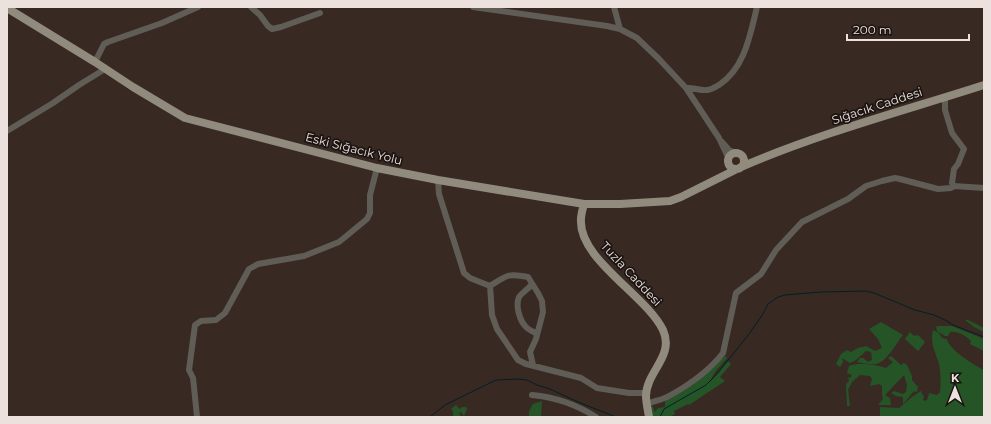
<svg xmlns="http://www.w3.org/2000/svg" width="991" height="424" font-family="Montserrat,sans-serif">
<style>
.green{fill:#255527}
.lines{fill:none;stroke-linecap:round;stroke-linejoin:round}
.stream{stroke:#001f26;stroke-width:1}
.minor{stroke:#5f5d56;stroke-width:6}
.major{stroke:#908b7d;stroke-width:8}
.labels{text-anchor:middle;stroke-width:3.5;stroke-linejoin:round;paint-order:stroke}
.street-label{font-size:12px;fill:#ece1dd;stroke:#1b1411}
</style>
<rect width="100%" height="100%" fill="#392923"/>
<!-- green -->
<path class="green" d="M965,320H968L984,328V332L974,327Z
M881,322L903,335C896,343 888,361 876,364C870,365 863,363 857,362L860,358H863L868,362L872,360L871,352L866,351L856,360L850,363L842,358L843,362L840,367L836,364L841,354L847,350L851,352L858,348L866,346L875,351L882,348L878,339L869,329Z
M938,326H952L984,339V351L970,344L971,341C966,336 958,331 950,332L948,336H945L937,331L936,327Z
M933,330L939,333L942,338L947,339C948,349 974,365 984,370V417H880V407L899,408L912,397L921,391L922,394L924,396L923,399L924,401L927,400L929,393L937,395L940,392C941,383 941,373 939,364C935,350 930,345 933,330Z
M910,332L914,336L916,335L917,336L918,335L925,342L918,351L905,339Z
M726,356L727,358L715,372L709,383L728,361L731,364L720,377L725,381L689,405L688,404L674,411L675,414L669,417H651L649,410L652,405L655,412L658,408L665,407V400L724,357Z
M891,356L901,365L904,363L907,365L912,376V380L918,387L917,392L914,391L903,404V397L896,396L891,393L894,391L903,394L906,392L907,385L904,375L885,395L890,398L891,405H878L883,399L882,395V386L879,384L870,386L872,379L870,376L860,375L852,382L849,388L848,389L850,406H847L846,384L849,381L848,377L850,378L852,375L847,373L849,366C858,362 877,365 886,368L893,362L888,358Z
M542,401L541,417H529V411L533,404Z
M456,405L460,409L462,407H466L467,409L464,416L461,412L459,413L461,417H453V411L451,409Z"/>
<g class="lines">
<!-- stream -->
<path class="stream" d="M430,417L445,405L496,380L518,379L527,380L537,385L550,389L578,402L616,417
M660,417L664,409L706,385L717,374L749,334L763,314L768,304L778,297L785,295L821,292L865,291L874,293L915,310L934,315L945,320L953,325L984,337"/>
<!-- minor -->
<path class="minor" d="M251,7L260,15L268,26L272,29L281,27L320,13
M473,7L607,26L620,29L637,38L659,59L686,88L719,138L728,157
M614,7L620,29
M95,62L104,44L108,42L162,23L198,7
M686,88C693,87 700,91 707,90C711,90 715,87 719,85C745,68 750,35 757,7
M945,97V110L952,133L964,149L958,164L954,169L952,183L954,186
M7,131L53,103L79,85L105,69
M722,142L729,150L735,153
M438,180L439,194L464,273L470,278L490,286L492,315L497,329L518,360L526,364L581,378L597,388L629,393H646
M532,284C528,290 522,292 519,297C515,306 520,321 526,327C529,330 534,332 537,334
M490,286C507,275 508,273 528,277L538,293L542,301L543,312L536,339L530,352L533,365
M532,395C555,397 577,405 596,417
M647,404C654,401 662,400 669,396C689,385 709,371 723,353L736,293L761,274L776,250L802,222L848,199L866,186L882,181L895,178L900,179L938,189L951,188L954,186L984,188
M197,417L194,387L193,378L189,370L195,325L201,321L216,320L225,313L249,269L258,264L304,256L339,242L344,238L367,219L370,213V195L377,168"/>
<!-- major -->
<path class="major" d="M7,8L95,62L133,87L185,118L377,168L438,180L584,204H620L670,201L681,197L737,169
M728 161a8 8 0 1 1 16 0a8 8 0 1 1-16 0Z
M741,167C820,133 903,111 984,85
M584,204C583,208 581,214 581,219C578,259 646,295 663,330C675,356 646,372 646,396C646,402 648,411 649,417"/>
</g>
<g class="labels">
<!-- street labels -->
<g class="street-label">
<text transform="translate(877 106) rotate(-18)" y="4">Sığacık Caddesi</text>
<text transform="translate(354 149) rotate(14)" y="4">Eski Sığacık Yolu</text>
<text transform="translate(631 274) rotate(47)" y="4">Tuzla Caddesi</text>
</g>
</g>
<!-- border -->
<rect width="991" height="424" fill="none" stroke="#ece1dd" stroke-width="16"/>
<!-- north arrow -->
<g transform="translate(955 388)" stroke="#1b1411" stroke-width="3" paint-order="stroke">
<path d="M0-3L7 15L0 10L-7 15Z" fill="#ece1dd"/>
<text y="-6" font-size="11" font-weight="bold" text-anchor="middle" fill="#ece1dd">K</text>
</g>
<!-- scale -->
<path d="M847 34v6h122v-6" fill="none" stroke="#ece1dd" stroke-width="2"/>
<text x="853" y="34" font-size="12" fill="#ece1dd" stroke="#1b1411" stroke-width="3" paint-order="stroke">200 m</text>
</svg>
